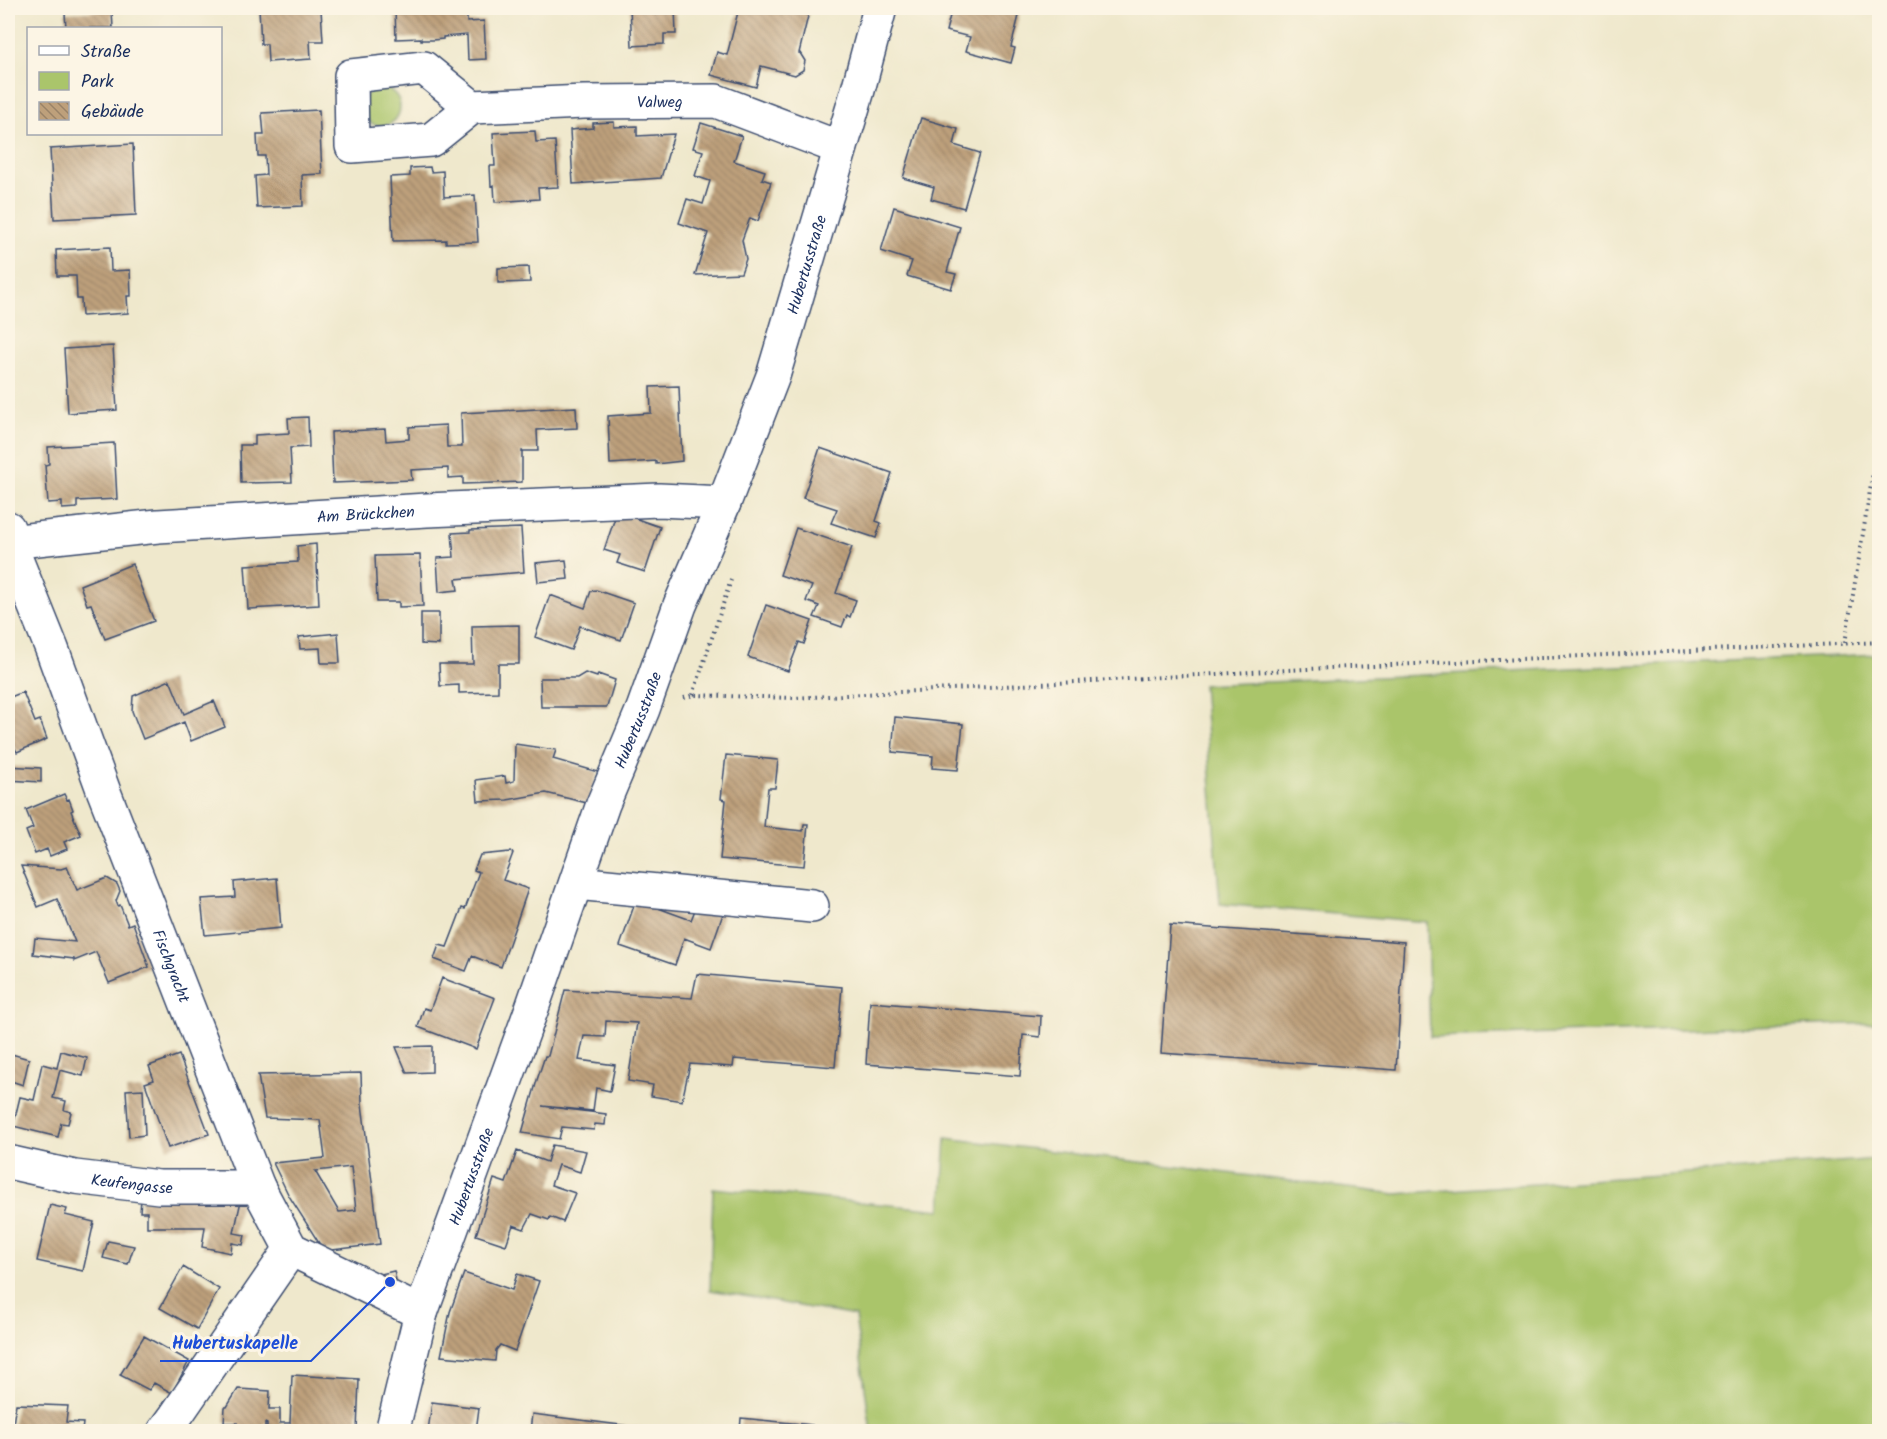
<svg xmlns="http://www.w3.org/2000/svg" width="1887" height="1439" font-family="Kalam,sans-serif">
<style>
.green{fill:#aac56b;stroke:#627a64;stroke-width:1.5}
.building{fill:url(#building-back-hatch);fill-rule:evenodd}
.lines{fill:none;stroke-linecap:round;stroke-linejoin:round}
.minor-casing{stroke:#3b4b6e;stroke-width:36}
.path{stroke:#3b4b6e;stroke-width:4;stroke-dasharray:1.5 4.5;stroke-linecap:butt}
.minor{stroke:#fff;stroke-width:33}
.labels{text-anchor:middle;stroke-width:6;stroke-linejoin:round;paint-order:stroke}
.street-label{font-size:16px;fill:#1b2f5e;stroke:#fcf5e5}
.leader{fill:none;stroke:#1d4ed8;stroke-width:2}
.callout-dot{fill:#1d4ed8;stroke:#fcf5e5;stroke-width:2}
.callout-label{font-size:18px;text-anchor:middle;font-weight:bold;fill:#1d4ed8;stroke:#fcf5e5;stroke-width:6;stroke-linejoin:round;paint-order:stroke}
</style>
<defs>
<pattern id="building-back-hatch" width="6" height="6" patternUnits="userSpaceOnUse" patternTransform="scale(1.5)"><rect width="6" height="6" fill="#bea07b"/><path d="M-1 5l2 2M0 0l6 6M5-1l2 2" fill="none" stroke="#9a8368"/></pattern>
</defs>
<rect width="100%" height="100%" fill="#fcf5e5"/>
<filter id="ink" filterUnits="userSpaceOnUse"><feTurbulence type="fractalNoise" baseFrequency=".0167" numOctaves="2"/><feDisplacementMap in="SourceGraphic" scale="12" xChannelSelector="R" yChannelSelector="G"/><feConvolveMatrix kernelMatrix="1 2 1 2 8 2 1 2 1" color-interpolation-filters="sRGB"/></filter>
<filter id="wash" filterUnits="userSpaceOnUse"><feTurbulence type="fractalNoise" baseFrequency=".008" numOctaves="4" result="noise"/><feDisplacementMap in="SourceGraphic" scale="24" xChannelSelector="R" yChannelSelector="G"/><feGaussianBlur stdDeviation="1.35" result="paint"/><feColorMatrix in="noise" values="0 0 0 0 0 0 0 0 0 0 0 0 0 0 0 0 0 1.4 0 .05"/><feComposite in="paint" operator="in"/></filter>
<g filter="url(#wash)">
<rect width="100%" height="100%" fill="#efe8cc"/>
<!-- green -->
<path class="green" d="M362 107a19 19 0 1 1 38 0a19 19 0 1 1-38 0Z
M1879,654V1023L1430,1037L1427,922L1220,904L1203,685Z
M946,1138L1396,1194L1879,1159V1431H871L855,1316L710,1290L713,1188L941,1210Z"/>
<g id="blocks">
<!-- building -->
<path class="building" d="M97,8H139V9L112,11L113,28H66L65,13L97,11Z
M259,8H329V9L321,10L323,41H310L311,59L268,62L267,44H261Z
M395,8H467V22L484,21L486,59L468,60L467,35L443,37V39L432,40H421V38L396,39Z
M630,8H675L676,34H664V44L632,46Z
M739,8H810L799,53H800L805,61L803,70L795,75L761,66L756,87L711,75L717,52L727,55Z
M952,8H1021L1011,47L1015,48L1011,63L966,51L970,37L946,31Z
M319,110L322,174L302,175L303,206L257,208L255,176L266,175L265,156H258L257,135H264L262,113Z
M921,118L958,129L954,145L980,153L964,208L931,199L934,187L903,178Z
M614,122V127L637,126V136L674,134L661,178L573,184L570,130L593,128V123Z
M701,123L742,136L734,161L765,171L762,179L771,182L758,221L750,218L742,240L746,259L741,273L695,275L708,233L679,223L687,199L703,204L710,181L695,176L703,151L693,148Z
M535,131L536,142L555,141L558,187L538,188L539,199L495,202L494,185L491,186L490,166H495L493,133Z
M133,144L136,215L54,219L50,149Z
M430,167L431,172L443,171L444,197L475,195L478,242L446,243V240L393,241L390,177L410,176V168Z
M894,207L960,227L947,272L956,274L951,289L907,276L912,261L881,251Z
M110,247L111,271L130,270L131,296H127L128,313L82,316L81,299H77L76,276H57L56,250Z
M529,267L530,282L498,283V268Z
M113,346L117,410L68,413L64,349Z
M679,386L682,461L656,464V461L610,464L608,416L651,413L650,387Z
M576,407L577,428L537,430L538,451H522V482L463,484V477L448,478V468L411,470L412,480L333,483L331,432L385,429L386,441L409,439V427L446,425L447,447H462L461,413Z
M308,417L309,447L290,448L292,482L241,483L240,445H255V435L289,433L288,418Z
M114,443L117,499L77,501V508L62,509V502L48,503L45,465L49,464L48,447Z
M820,448L892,473L876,521L881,523L876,538L831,523L837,509L803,498Z
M617,512L660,527L645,572L617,563L620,555L604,550Z
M521,528L524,572L477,576V577L456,579L458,590L439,592L437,558L454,557L452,533L470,532V530Z
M796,528L852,547L836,593L856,600L850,617L847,615L842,627L814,617L819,606L806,601L812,586L780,575Z
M316,544L319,605L248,609L245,565L298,562L297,546Z
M420,555L423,606L399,607V602H377L375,556Z
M566,560L568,579L538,582L536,563Z
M132,564L154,621L105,639L91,604L87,605L80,585Z
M596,590L634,603L621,640L580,626L571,650L535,637L550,595L585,608L591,591Z
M766,605L812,621L804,644L799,642L788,671L748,657Z
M421,613H439V645L421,644Z
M519,625V664H498V692L459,693V685L440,686L439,664H473L472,626Z
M338,633L340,663H321L320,648L300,649L299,637Z
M585,673L597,677L598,674L615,680L607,707H541L540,678H577Z
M170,680L184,714L214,701L225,727L191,741L184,722L143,739L132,711L133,696Z
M23,692L35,722L40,720L47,739L17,752L14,747L8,749V698Z
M895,717L963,724L958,770L932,768L933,756L892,752Z
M515,744L556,750L553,759L598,772L587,803L546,793L507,800L478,801L476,780L505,776L506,783L514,781Z
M726,755L778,760L775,788H768L764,827L803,831L804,824H808L804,866L720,859L726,800L721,799Z
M8,766L41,768V782L8,780Z
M64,794L67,800L69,799L73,810L71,811L81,835L64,842L67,849L50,856L47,849L35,854L26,831L33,828L26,810Z
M510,852L513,853L503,880L528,889L501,967L472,956L466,971L434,959L439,945L447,947L462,908L465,909L479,872L474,870L480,855Z
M21,866L61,869L67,867L77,890L107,878L117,884L120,891L116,901L118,906L120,905L128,925L133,923L149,967L109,983L96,952L74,961V959L33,954L35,938L75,942L57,899L38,907Z
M277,878L281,928L205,935L201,899L235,897L234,882Z
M636,900L691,920L697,905L723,914L711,948L684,938L675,965L620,946Z
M1170,925L1404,942L1396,1070L1161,1053Z
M697,974L842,987L835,1067L734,1059L733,1067L690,1064L682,1101L651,1096L653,1085L628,1081L637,1023L606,1021L605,1037L584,1036L579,1060L615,1065L610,1091L596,1088L593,1111L542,1106L606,1114L605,1125L595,1124L594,1130L562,1127L559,1139L522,1133L537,1080L545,1056H548L565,990L692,998Z
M442,978L495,998L476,1049L418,1027L424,1008L430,1010Z
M870,1002L1041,1016L1040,1037L1023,1035L1020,1076L866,1064Z
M432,1046V1072L407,1073L396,1047Z
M61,1051L87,1058L83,1076L60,1070L53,1098L66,1101L64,1110L71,1112L68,1124L61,1123L58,1137L13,1126L20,1097L34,1100L42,1064L57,1068Z
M8,1053L29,1059L23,1085L8,1080Z
M179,1055L209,1134L168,1148L145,1083L154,1080L149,1066Z
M361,1073L362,1104L380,1244L324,1251L289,1196L273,1163L325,1158L320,1120L265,1118L258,1075ZM351,1167L356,1210L339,1212L315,1171Z
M143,1089L145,1135L129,1137L126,1090Z
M552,1145L586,1151L580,1172L558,1165L551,1185L575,1193L563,1222L550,1217L549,1220L532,1214L524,1229L513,1225L506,1245L476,1235L494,1179L506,1183L517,1151L547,1162Z
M242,1196L234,1233L245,1235L243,1245L232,1243L231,1253L202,1247L205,1227H147V1212H140L141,1199Z
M50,1205L67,1209L65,1215L94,1222L83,1271L37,1261Z
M108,1241L134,1246L128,1264L103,1258Z
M183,1267L219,1289L197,1329L160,1308Z
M394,1271L398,1289L386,1292L381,1274Z
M464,1273L512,1290L517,1274L539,1281L515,1351L500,1345L496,1350L495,1361L441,1356L450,1312Z
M8,1284L15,1285L9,1311H8Z
M144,1336L189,1361L172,1393L154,1383L149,1390L120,1375Z
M292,1375L359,1379L357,1431H267V1424L265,1423V1431H237V1423H224L225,1407H227L238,1389L270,1391L269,1409H280V1423H290Z
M432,1402L479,1408L476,1431H428Z
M16,1404L68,1406L66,1422L83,1423L82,1431H12Z
M532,1414L644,1428V1431H530Z
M741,1418L812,1425L811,1431H740Z"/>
</g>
</g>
<g filter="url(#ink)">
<use href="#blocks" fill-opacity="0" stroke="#3b4b6e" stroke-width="1.5"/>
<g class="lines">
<defs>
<g id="minor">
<path id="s1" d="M472,107L431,140L352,146L351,76L424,68L472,107L584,102L716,101L840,148"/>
<path id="s2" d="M8,528L9,542L52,649L104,792L258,1187L291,1249L421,1313"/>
<path id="s3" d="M9,542L158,526L427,510L659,500L724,503"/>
<path d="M576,883L812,906"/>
<path id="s4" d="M8,1162L75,1177L159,1187H258"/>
<path d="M164,1432L175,1417L291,1249"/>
<path id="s5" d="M392,1432L421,1313L532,1008L603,804L643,709L680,605L724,503L773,376L858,90L880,8"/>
</g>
</defs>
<!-- minor casing -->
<use href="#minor" class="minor-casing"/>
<!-- path -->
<path class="path" d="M1845,643L1880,430
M693,695L731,580
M684,698L693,695L793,698L1287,670L1880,642"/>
<!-- minor -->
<use href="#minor" class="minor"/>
</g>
</g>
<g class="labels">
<!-- street labels -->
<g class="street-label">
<text dy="6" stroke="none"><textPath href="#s1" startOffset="525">Valweg</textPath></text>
<text dy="6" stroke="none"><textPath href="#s5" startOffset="1240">Hubertusstraße</textPath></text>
<text dy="6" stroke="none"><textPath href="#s3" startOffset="358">Am Brückchen</textPath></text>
<text dy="6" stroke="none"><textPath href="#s5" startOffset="754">Hubertusstraße</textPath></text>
<text dy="6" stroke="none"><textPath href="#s2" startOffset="468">Fischgracht</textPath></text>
<text dy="6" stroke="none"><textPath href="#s5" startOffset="268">Hubertusstraße</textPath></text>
<text dy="6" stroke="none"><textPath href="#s4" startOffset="126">Keufengasse</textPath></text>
</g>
</g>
<!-- callouts -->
<path class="leader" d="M390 1282L311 1361H160"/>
<circle class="callout-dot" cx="390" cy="1282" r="6"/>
<g class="callout-label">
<text x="235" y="1349">Hubertuskapelle</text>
</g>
<!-- margin -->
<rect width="1887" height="1439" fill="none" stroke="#fcf5e5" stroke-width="30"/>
<!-- legend -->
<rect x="27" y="27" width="195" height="108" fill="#fcf5e5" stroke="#a2a6af" stroke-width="1.5"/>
<rect x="39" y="46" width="30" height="9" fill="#ffffff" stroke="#a2a6af" stroke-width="1.5"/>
<text x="81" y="57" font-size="18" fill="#1b2f5e">Straße</text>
<rect x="39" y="72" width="30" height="18" fill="#aac56b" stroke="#a2a6af" stroke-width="1.5"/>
<text x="81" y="87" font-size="18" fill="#1b2f5e">Park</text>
<rect x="39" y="102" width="30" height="18" fill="url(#building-back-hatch)" stroke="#a2a6af" stroke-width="1.5"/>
<text x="81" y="117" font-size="18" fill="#1b2f5e">Gebäude</text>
</svg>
